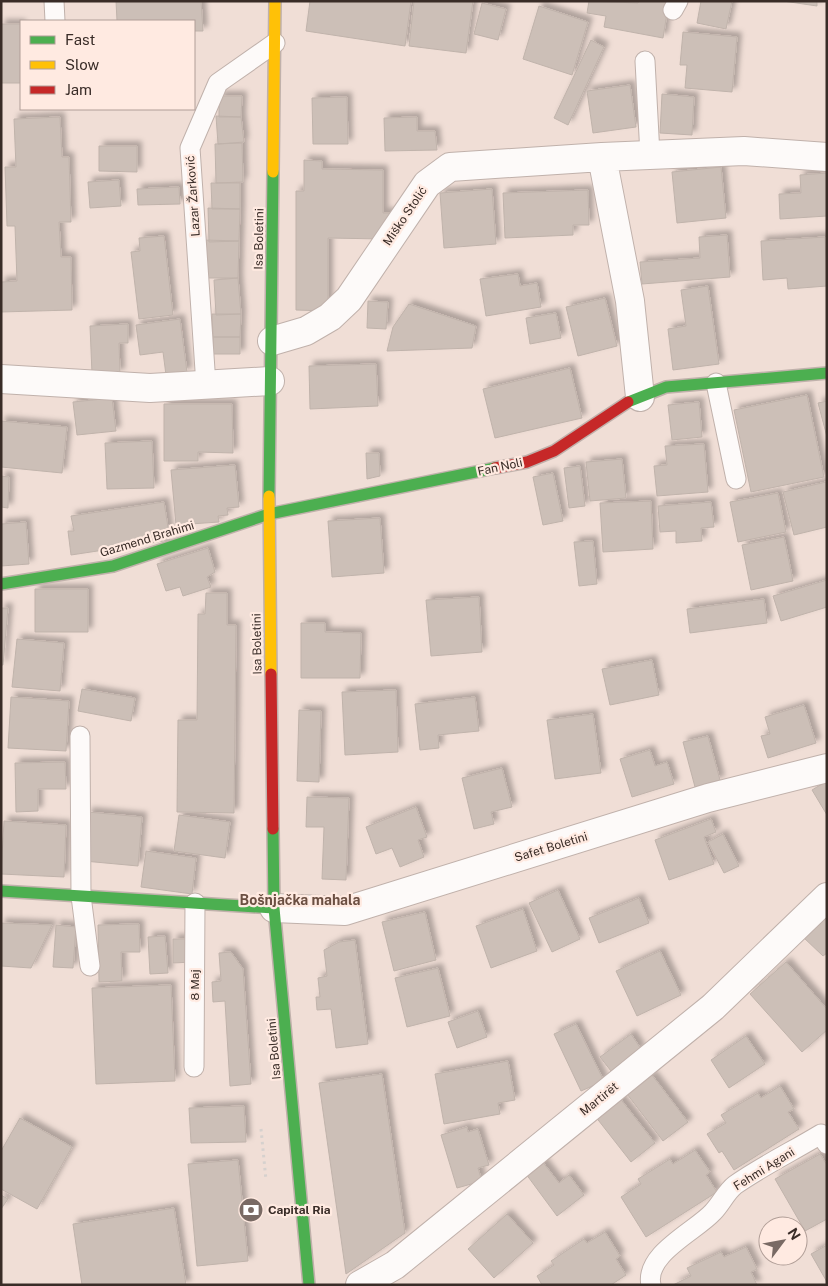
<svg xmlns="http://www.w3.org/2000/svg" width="828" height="1286" font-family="'Public Sans',sans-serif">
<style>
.building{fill:#ccbfb7;stroke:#c0b3ab;filter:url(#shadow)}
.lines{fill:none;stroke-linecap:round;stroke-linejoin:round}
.lane-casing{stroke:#c0b1ab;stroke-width:21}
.street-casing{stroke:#c0b1ab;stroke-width:30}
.fast-casing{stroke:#c0b1ab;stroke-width:14}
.slow-casing{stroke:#c0b1ab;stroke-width:14}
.jam-casing{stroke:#c0b1ab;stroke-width:14}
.path{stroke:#d6d1ce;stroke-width:3;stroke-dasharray:2.5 4;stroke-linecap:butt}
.lane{stroke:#fdfaf9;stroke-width:19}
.street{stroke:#fdfaf9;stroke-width:28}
.fast{stroke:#4caf50;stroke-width:11}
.slow{stroke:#ffc107;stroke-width:11}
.jam{stroke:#c62828;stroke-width:11}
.labels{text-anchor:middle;stroke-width:4.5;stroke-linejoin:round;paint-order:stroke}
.street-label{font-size:12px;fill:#392c27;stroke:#ffeae1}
.poi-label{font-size:12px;font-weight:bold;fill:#392c27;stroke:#ffeae1;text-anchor:start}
.neighbourhood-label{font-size:14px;font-weight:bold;fill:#6b4f42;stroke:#ffeae1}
</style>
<defs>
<filter id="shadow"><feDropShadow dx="4.5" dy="-4.5" stdDeviation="2.5" flood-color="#0004"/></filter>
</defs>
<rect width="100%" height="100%" fill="#f0ded6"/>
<!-- building -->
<path class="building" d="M116,1H201L203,31H194V21H117Z
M310,1H411L405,46L306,31Z
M414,1H473L466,53L409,46Z
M589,1L638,3L639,1H669L663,38L604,27L606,16L587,13Z
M701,1H732L726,29L697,23Z
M783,1H817V6Z
M482,3L506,9L498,40L474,34Z
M539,6L588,22L572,75L523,59Z
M1,24H21V83H1Z
M683,32L737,37L732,92L685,88L687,65H680Z
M591,40L604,47L568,125L554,118Z
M630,85L636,127L593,133L587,91Z
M662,94L694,97L692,135L660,133Z
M219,96H242L241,117H219Z
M347,97L348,144H313L312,98Z
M216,116L241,117L244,142L218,144Z
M60,117L62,157H69L71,222H59L61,257H71L72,310L1,312V282L17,281L15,226H7L5,167H16L14,119Z
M417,117V131H435L437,150L385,151L384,118Z
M242,143L243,182L216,183L215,144Z
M99,146H137V172L99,171Z
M304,160L322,161V169L383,170V213H393L382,239L328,238V311L296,310V191H304Z
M721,167L726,218L677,223L672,172Z
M827,173V216L780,219L779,194L801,193L800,175Z
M119,180L121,206L90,208L88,182Z
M211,183H240V209H212Z
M179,187L180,204L138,205L137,189Z
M492,189L496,244L444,248L440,193Z
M588,190L589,225H573V235L505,238L503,193Z
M208,208L240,209L239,241L209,242Z
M727,235L730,277L642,284L640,262L700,258L699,237Z
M164,236L173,315L139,319L131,252L140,251L139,238Z
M825,237L827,286L788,289L787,278L763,280L761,241Z
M205,240L239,241L238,278H205Z
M518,274L520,286L537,283L541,307L486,316L480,279Z
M238,278L241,314L216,315L214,280Z
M708,286L719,364L673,370L668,329L686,326L681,290Z
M605,298L617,346L578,356L566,307Z
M368,301L388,302L386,329L367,328Z
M409,304L476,326L472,348L387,351L393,327Z
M556,313L561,338L530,344L526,318Z
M212,314H241L240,337H213Z
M180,319L187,372L166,375L163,352L140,355L136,325Z
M128,324V343H119L120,373L92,374L90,326Z
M213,337H240V354H213Z
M376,364L378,406L310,409L309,366Z
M570,368L582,418L495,438L483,389Z
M807,395L824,477L751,492L734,410Z
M112,398L116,431L77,435L73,402Z
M827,401V437L818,403Z
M699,402L702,437L672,440L668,405Z
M164,404H232L233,453L198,452V461H164Z
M1,421L67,427L62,473L1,467Z
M152,441L154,488L107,489L105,443Z
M704,444L708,492L657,496L654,466L667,465L665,446Z
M366,453H379L380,476L367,479Z
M622,459L626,498L590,501L586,462Z
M235,465L239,507L227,508L228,515L218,516L219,522L176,525L171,470Z
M580,466L585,506L569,508L564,468Z
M553,473L563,521L543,525L533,477Z
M1,476L9,477L8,508L1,507Z
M826,482L827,527L794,535L783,492Z
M778,493L786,532L738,542L730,502Z
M651,501L653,549L603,552L600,503Z
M164,502L170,540L71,555L68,531H74L71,516Z
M711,502L714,527L701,528L702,541L676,543V531L660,532L658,506Z
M380,518L384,573L332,577L328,521Z
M26,522L29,564L1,566V524Z
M784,537L793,581L751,590L742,545Z
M593,541L597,584L579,586L574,542Z
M208,548L215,572L207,577L211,587L183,596L180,587L166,591L157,564Z
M827,580V607L781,621L773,596Z
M35,589H88V632H35Z
M206,593H227V625H236L234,813L177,812L178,720H197L198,614H205Z
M479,597L482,652L431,656L426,600Z
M764,599L767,623L690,633L687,609Z
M1,608H8L3,665H1Z
M301,623H325V632L361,633L360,678H301Z
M17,639L64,643L60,691L12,687Z
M652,660L659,695L610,705L602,669Z
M82,689L135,698L131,721L78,711Z
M396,690L398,752L345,755L342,692Z
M11,697L69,701L66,751L8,748Z
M475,697L479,731L438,735L439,748L420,750L415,704Z
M804,705L816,743L768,758L761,736L770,734L765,717Z
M299,710L321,711L319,782L297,781Z
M593,714L601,773L555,779L547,720Z
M708,736L720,780L695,787L683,742Z
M650,750L655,766L667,762L674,784L632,797L620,759Z
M65,762L66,789H38V811L16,812L15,763Z
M502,768L512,807L491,812L494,824L474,829L462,778Z
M827,781V815L812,790Z
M307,797L349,798L346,880L322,879L324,827H306Z
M416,807L427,837L418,840L424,857L400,867L392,848L376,854L366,827Z
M88,812L142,817L138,866L84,861Z
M179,815L230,822L225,858L174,851Z
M711,819L716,832L704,837L714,864L669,880L655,840Z
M4,821L66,825L64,877L1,874Z
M723,834L739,866L724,873L708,842Z
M146,851L196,858L192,894L141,887Z
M558,890L580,939L552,952L529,903Z
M639,898L649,923L599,943L589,918Z
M523,909L537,951L491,968L476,926Z
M425,912L436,960L394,971L382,922Z
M827,912V953L823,956L803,937Z
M1,923L52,925L31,968L1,966Z
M139,924L140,952H121L122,981L99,982L98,925Z
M56,925L76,927L73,968L53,967Z
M165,936L168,973L150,974L148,937Z
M173,939H193V962L173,963Z
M355,940L368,1044L336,1048L331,1009L317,1010L316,997H320L318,978L327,976L324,950L339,942Z
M660,951L681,995L637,1016L616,971Z
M231,952L243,969L251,1084L230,1086L225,1001L213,1002L212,982L221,981L219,953Z
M786,962L827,1009V1030L802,1052L750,994Z
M438,968L450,1016L407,1027L395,978Z
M171,985L175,1081L96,1084L92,988Z
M478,1011L487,1037L457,1048L448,1022Z
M576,1024L604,1081L581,1091L554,1034Z
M631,1034L641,1049L611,1071L600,1057Z
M746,1036L765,1064L729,1088L711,1060Z
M508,1061L515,1100L498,1103L500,1114L444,1124L435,1074Z
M382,1074L405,1233L346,1274L319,1083Z
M652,1075L688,1122L663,1141L627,1094Z
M780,1086L794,1109L788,1112L799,1129L734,1170L722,1151L719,1153L707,1134L726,1123L721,1115L758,1093L761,1098Z
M619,1097L655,1143L631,1162L595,1116Z
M244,1106L246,1142L191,1143L189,1108Z
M20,1118L72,1147L37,1209L1,1189V1151Z
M467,1127L468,1132L478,1129L489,1165L478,1168L482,1181L457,1188L441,1135Z
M695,1150L710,1172L706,1175L717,1192L646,1237L621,1197L641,1184L638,1179L670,1159L673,1164Z
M820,1154L827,1165V1219L805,1231L775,1179Z
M238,1160L248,1261L197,1266L188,1164Z
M542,1161L559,1183L569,1175L584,1195L557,1216L526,1174Z
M1,1195L8,1199L1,1209Z
M174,1208L186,1285H82L73,1224Z
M507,1214L533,1243L494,1278L468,1249Z
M605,1232L620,1256L616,1259L626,1275L611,1285H542L537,1276L554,1265L551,1261L584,1239L587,1243Z
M827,1245V1282L811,1254Z
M746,1247L757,1269L751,1272L757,1285H673L691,1276L687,1268L721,1252L724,1257Z"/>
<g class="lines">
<defs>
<path id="lane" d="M54,1L55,21
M673,10L678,1
M645,61L650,155
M716,383L736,479
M206,385L190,148L218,83L275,43
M80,736L81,896L90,966
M194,1067L195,903
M651,1285C644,1254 696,1231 713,1212C721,1204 726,1192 735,1185C762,1166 793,1151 821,1134L827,1144"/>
<path id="street" d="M602,157L744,151L827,157
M272,341L306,331L330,317L349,299L427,184L450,167L602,157L630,301L640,397
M1,379L150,388L270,381
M274,908L345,911L708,798L827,768
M360,1285L395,1265L713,1007L827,897"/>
<path id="fast" d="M628,402L666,387L827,373
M269,496L273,172
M1,584L113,566L269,514L495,468
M273,829L274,908L309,1285
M1,891L274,908"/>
<path id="slow" d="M273,172L275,1
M269,496L271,674"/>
<path id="jam" d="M495,468L527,462L554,451L628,402
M271,674L273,829"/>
</defs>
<!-- lane casing -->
<use href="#lane" class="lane-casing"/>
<!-- street casing -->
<use href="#street" class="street-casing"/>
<!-- fast casing -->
<use href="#fast" class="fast-casing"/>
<!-- slow casing -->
<use href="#slow" class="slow-casing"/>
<!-- jam casing -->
<use href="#jam" class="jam-casing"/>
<!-- path -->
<path class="path" d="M261,1129L266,1180"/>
<!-- lane -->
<use href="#lane" class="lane"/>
<!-- street -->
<use href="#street" class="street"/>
<!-- fast -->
<use href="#fast" class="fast"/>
<!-- slow -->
<use href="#slow" class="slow"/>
<!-- jam -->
<use href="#jam" class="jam"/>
</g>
<!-- icons -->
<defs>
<symbol id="bank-disc" viewBox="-11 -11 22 22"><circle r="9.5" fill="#796a64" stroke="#ffeae1"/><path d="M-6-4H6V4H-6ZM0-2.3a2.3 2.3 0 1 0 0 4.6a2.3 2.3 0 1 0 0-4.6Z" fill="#fff"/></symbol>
</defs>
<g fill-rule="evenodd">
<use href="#bank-disc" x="237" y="1196" width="28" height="28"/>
</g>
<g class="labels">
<!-- street labels -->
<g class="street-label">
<text transform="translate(193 196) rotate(-94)" y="4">Lazar Žarković</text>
<text transform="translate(405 216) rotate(-56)" y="4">Miško Stolić</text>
<text transform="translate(259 239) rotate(-89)" y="4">Isa Boletini</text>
<text transform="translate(500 467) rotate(-12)" y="4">Fan Noli</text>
<text transform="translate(147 539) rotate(-17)" y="4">Gazmend Brahimi</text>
<text transform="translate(257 644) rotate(-91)" y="4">Isa Boletini</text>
<text transform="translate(551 847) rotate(-17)" y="4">Safet Boletini</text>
<text transform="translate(195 985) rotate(-90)" y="4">8 Maj</text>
<text transform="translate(274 1049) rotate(-95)" y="4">Isa Boletini</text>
<text transform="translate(599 1099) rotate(-39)" y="4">Martirët</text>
<text transform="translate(764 1169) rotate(-32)" y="4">Fehmi Agani</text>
</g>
<!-- poi labels -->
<g class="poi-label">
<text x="268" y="1214">Capital Ria</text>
</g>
<!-- neighbourhood labels -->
<g class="neighbourhood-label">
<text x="300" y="905">Bošnjačka mahala</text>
</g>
</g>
<!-- border -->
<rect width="828" height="1286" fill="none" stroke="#392c27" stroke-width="5"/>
<!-- legend -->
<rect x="20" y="20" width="175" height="90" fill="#ffeae1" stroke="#b09e97"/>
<rect x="30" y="36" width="25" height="8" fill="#4caf50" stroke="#b09e97"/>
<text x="65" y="45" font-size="15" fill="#392c27">Fast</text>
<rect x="30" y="61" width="25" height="8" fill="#ffc107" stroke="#b09e97"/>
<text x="65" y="70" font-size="15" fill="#392c27">Slow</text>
<rect x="30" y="86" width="25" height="8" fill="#c62828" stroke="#b09e97"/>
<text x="65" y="95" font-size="15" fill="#392c27">Jam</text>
<!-- north arrow -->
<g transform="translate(783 1241) rotate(58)"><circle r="24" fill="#ffeae1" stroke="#b09e97"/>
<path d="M0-4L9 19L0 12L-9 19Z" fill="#796a64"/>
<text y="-8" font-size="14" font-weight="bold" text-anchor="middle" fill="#392c27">N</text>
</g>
</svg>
